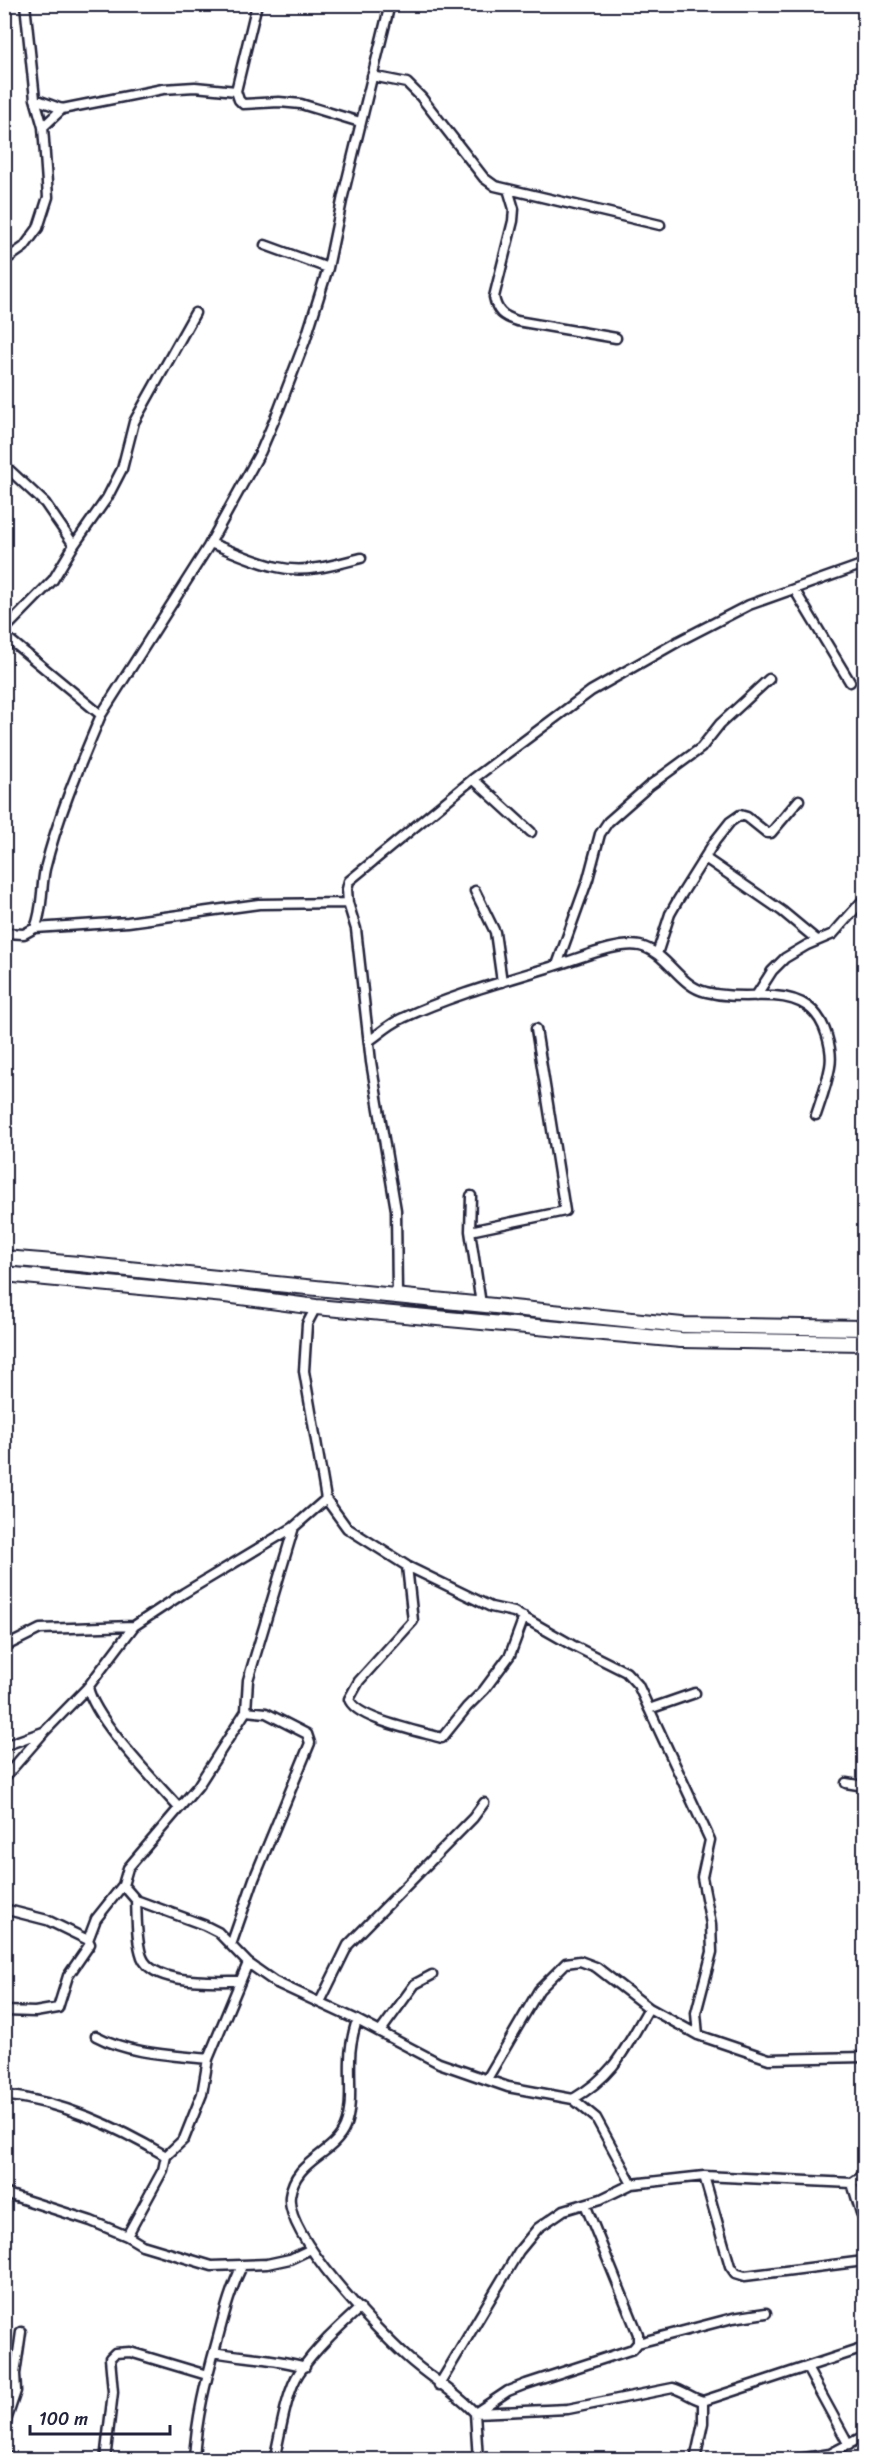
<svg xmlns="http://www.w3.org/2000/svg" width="869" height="2464" font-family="Sriracha,sans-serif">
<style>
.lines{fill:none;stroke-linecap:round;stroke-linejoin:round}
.minor-casing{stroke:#22223b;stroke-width:13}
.tertiary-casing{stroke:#22223b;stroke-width:15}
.primary-casing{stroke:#22223b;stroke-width:18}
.minor{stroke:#fff;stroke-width:8}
.tertiary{stroke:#fff;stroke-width:10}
.primary{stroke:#fff;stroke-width:14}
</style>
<rect width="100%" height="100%" fill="#fff"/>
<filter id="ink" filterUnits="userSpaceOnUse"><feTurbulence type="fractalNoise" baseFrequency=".0167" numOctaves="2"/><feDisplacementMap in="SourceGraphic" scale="12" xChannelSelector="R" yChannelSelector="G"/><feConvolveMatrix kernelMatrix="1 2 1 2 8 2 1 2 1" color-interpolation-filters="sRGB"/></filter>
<g filter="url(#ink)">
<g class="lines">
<defs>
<path id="minor" d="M372,76L407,83L421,97L484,178L495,186L660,225
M236,91L239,100L243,104L279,102L301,104L360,122
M35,99L62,109L163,89L195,87L236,91L257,4
M43,127L62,109
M508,189L514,209L513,221L494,297C497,312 503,316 517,321L616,338
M265,245L328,268
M4,261L24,247L38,228L48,197L43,127L35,99L25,4
M4,465L45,503L74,545L53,580L4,630
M210,543C232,551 254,562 277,567C305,574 334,565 361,558
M74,545L107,498L122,469L134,422L195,313
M794,589L850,682
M4,635L101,715C80,765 58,816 45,869C41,888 43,910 35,928
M101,715L208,547L261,451L279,409L305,341L328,268L343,196L390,4
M473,779L531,832
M705,858L782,911L817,940
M475,891L495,932L502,982
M4,933L24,934L35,928L128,922L259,904L348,903
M657,954L670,914L678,900L715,841L730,822L740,815L747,817L767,833H771L799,800
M557,965L588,879L600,834L608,822L649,786L701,748L720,724L769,679
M756,996L772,971L785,958L807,945L833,934L864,899
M369,1041C380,1033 391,1023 403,1018C452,995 505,981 557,965C578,959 619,941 640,946C667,952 679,986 706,992C729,998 751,995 774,996C802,998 819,1009 827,1036C830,1046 832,1057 830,1067C827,1084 821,1100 816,1115
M471,1196L470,1231L481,1304
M470,1231L565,1211L536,1029
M397,1295L396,1210L371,1062L356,929L348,903L347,889L349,881L473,779L591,691L679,641L749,605L864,564
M326,1499L347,1528L407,1566L491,1607L514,1612L572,1645L626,1672L638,1685L710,1840L702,1877L711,1924L712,1952L696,2013L698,2035
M407,1566L413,1621L359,1681L349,1699C355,1719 422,1732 442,1738L467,1707L484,1690L510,1655L524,1617
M4,1647L40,1629L134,1626
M88,1687C94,1719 155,1781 179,1808
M649,1709L695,1693
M4,1746L43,1732
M4,1778L45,1731L88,1687L134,1626L184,1593L294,1527L326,1499L304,1371L307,1324L316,1307
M846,1783L864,1786
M123,1885L136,1900L204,1925L218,1932L248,1963L275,1982L357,2020L439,2063L508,2087L573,2099L596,2118L632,2184
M136,1900C137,1918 136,1940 142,1957C153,1985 213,1981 238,1981
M4,1909L47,1920L88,1940L90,1944L68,1976L58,2008L35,2012L4,2011
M88,1940L96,1919L123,1885L128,1868L198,1786L246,1711L248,1680L294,1527
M231,1945L254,1879L310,1743L307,1734L266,1713L246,1711
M320,2002L348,1945L473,1818L484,1803
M357,2020C353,2033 350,2046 350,2060C349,2081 353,2107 345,2127C333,2156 295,2159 290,2196C285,2236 378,2331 408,2358C429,2377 457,2393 475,2413L478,2460
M380,2032L415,1984L432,1975
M96,2036C130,2054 170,2055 208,2059
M487,2079L539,1990L566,1963L580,1961L596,1967L649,2008L698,2035L769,2059L864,2057
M4,2095C63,2102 115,2126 166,2156
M573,2099C616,2074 625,2048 649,2008
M704,2176L730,2266L735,2273L745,2276L864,2261
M852,2183L861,2213L864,2218
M4,2193L91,2221L127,2236L142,2245L212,2266L267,2264L290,2259L309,2250
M127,2236L163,2170L166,2156L184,2139L202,2094L208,2059L248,1963
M638,2343L733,2318L766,2313
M214,2352C244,2358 276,2358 305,2367
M807,2368L849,2445
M439,2385L519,2251L538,2228L564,2210L601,2199L632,2184L704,2176L852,2183L864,2175
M475,2413L568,2409L673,2388C684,2391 693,2399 703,2401L864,2348
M475,2413L508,2391L526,2384L633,2349L638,2343V2334L625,2302L585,2204
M4,2427L16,2391L15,2374L21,2332
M105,2460L113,2392L110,2358L115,2353L130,2352L207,2375
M194,2460C196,2419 206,2380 217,2341C224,2315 230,2290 242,2266
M274,2460C280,2436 286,2392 299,2373C316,2348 338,2328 360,2308
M695,2460L703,2423V2401
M792,2460L830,2454L864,2436"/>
<path id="tertiary" d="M4,2457L14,2460"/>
<path id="primary" d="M4,1258L79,1264L682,1325L864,1328
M4,1274L225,1295L316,1307L681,1340L864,1343"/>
</defs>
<!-- minor casing -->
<use href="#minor" class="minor-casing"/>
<!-- tertiary casing -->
<use href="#tertiary" class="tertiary-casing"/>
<!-- primary casing -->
<use href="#primary" class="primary-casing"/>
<!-- minor -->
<use href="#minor" class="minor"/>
<!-- tertiary -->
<use href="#tertiary" class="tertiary"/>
<!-- primary -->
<use href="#primary" class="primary"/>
</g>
</g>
<!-- margin -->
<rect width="869" height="2464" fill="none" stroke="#fff" stroke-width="24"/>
<rect x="12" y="12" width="845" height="2440" fill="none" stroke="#22223b" stroke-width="2" filter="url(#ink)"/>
<!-- scale -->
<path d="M30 2425v9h140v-9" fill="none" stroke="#22223b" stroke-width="3"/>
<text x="39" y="2425" font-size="18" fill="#22223b" stroke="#ffffff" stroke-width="4.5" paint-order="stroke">100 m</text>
</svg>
